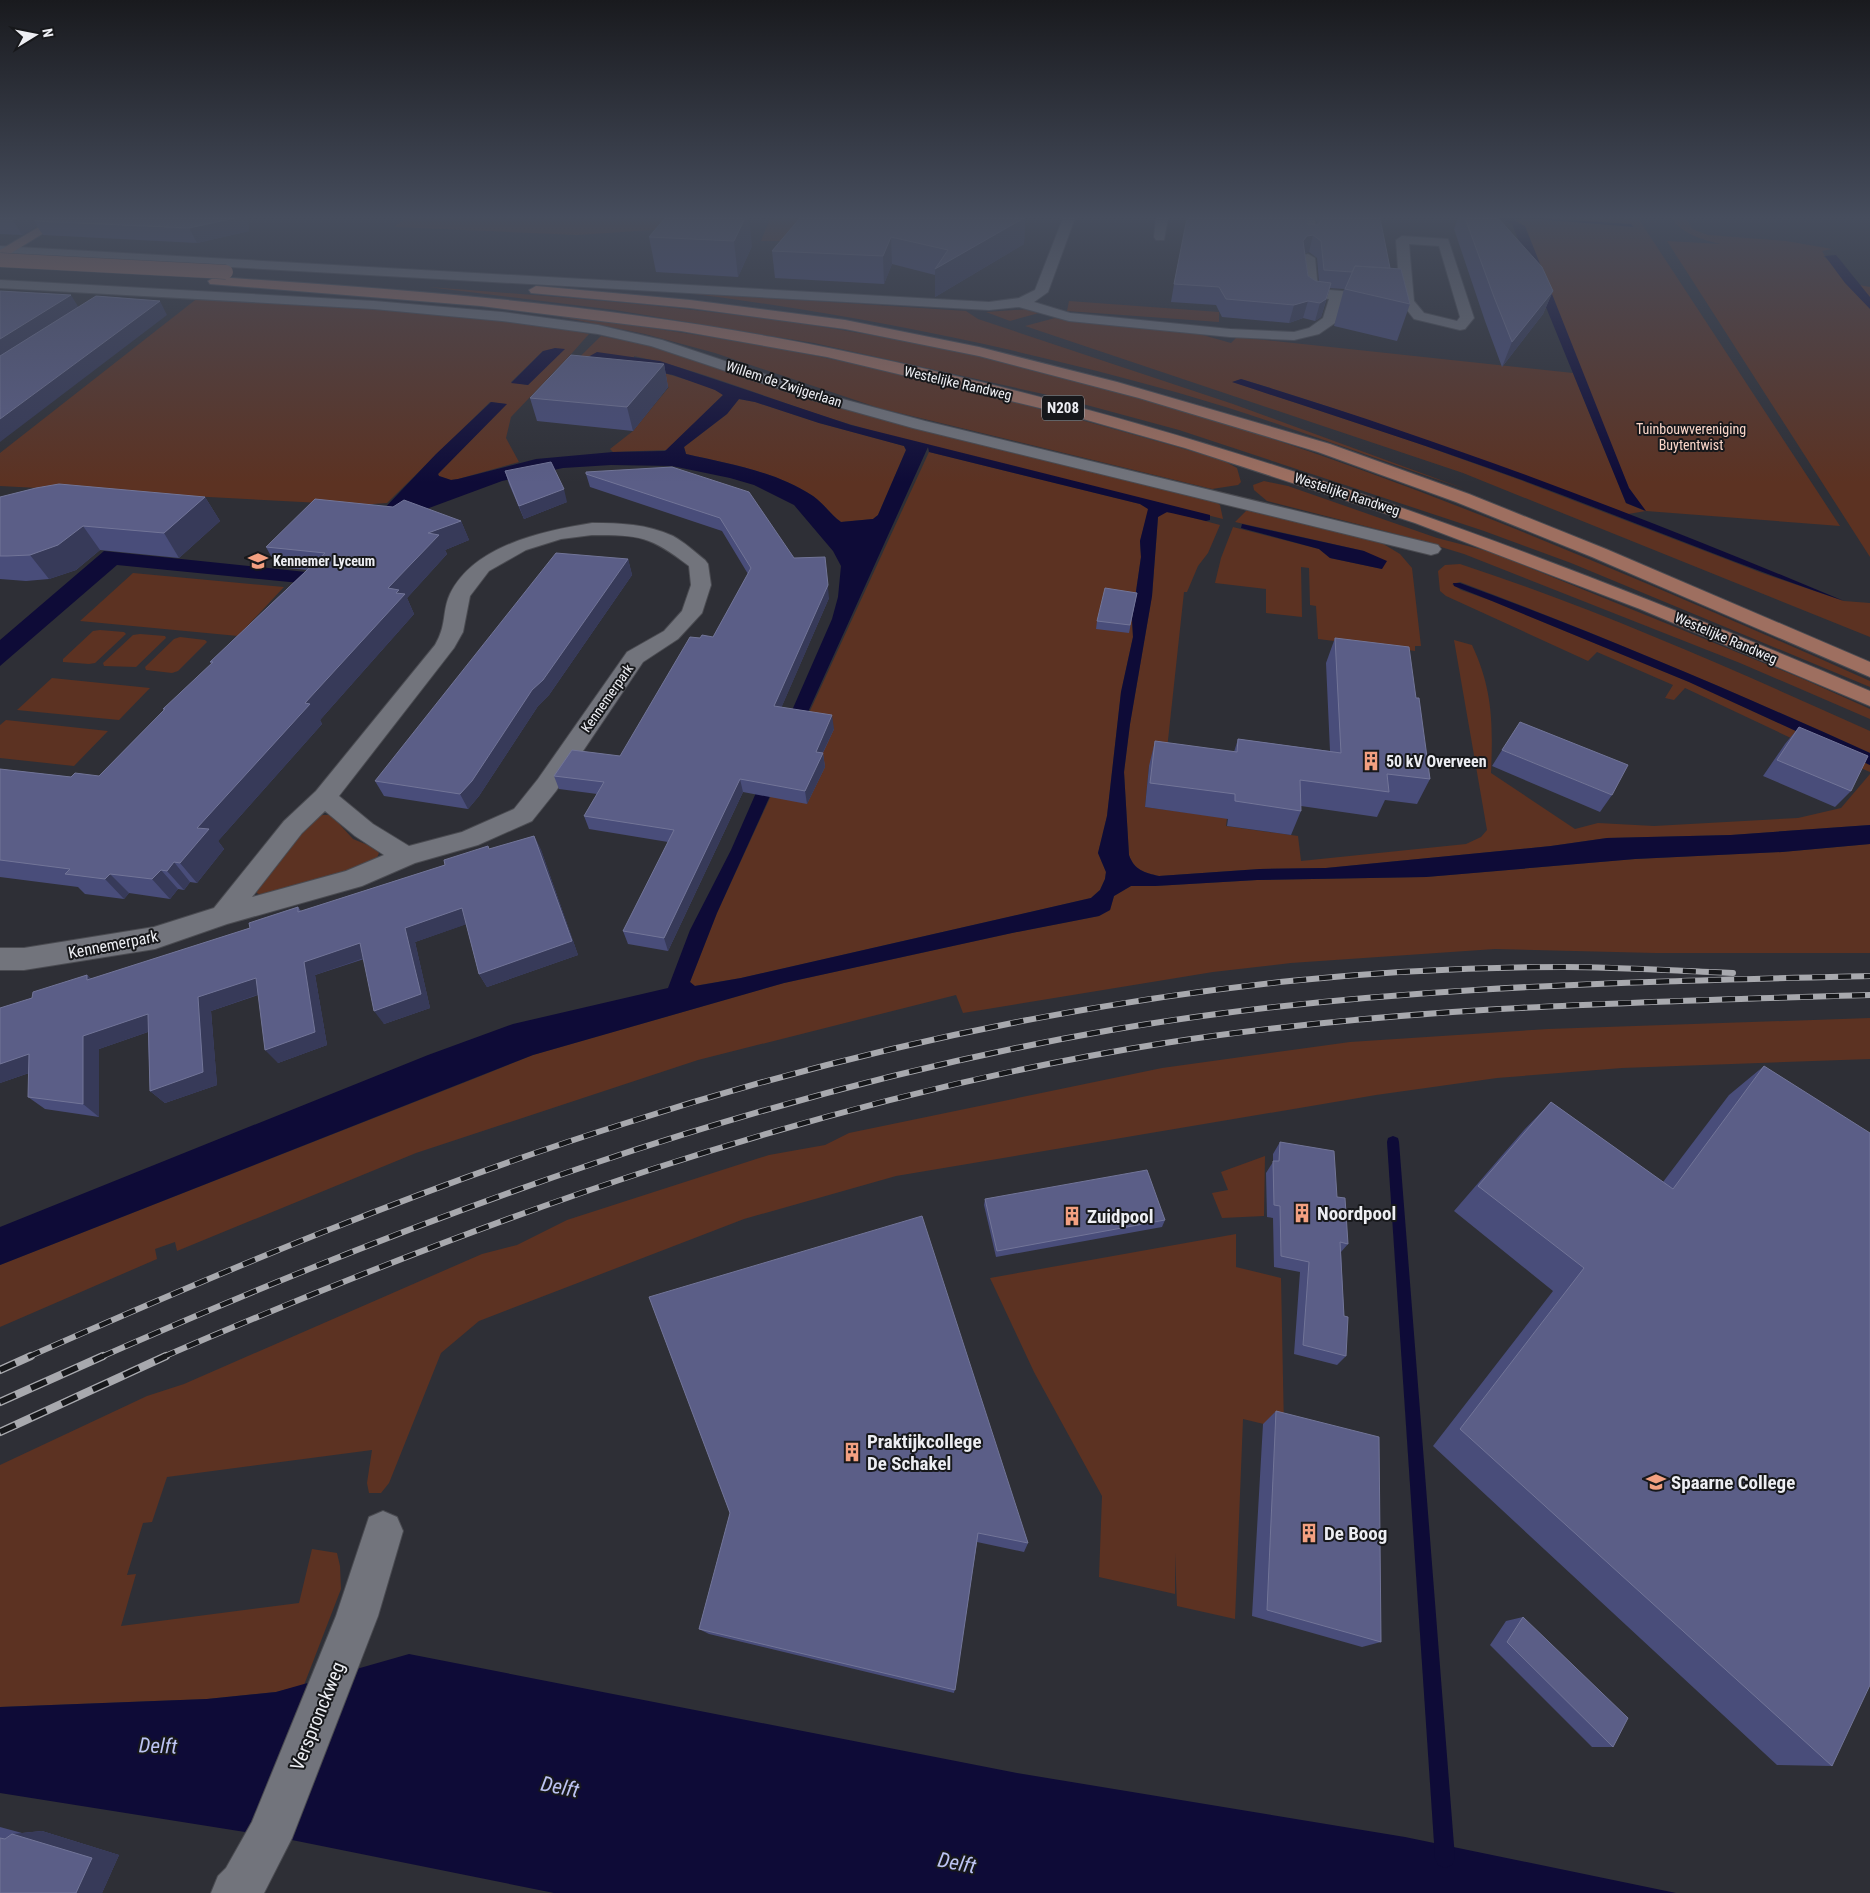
<svg xmlns="http://www.w3.org/2000/svg" width="1870" height="1893" font-family="'Roboto Condensed',sans-serif">
<style>
.green{fill:#5c3222;fill-rule:evenodd}
.water{fill:#0e0b37;fill-rule:evenodd}
.lines{fill:none;stroke-linecap:round;stroke-linejoin:round}
.stream{fill:#0e0b37;fill-rule:evenodd}
.minor-casing{stroke:#4a4b51;stroke-width:2}
.major-casing{stroke:#4a4b51;stroke-width:2}
.minor{fill:#72747c;fill-rule:evenodd}
.major{fill:#9e6f60;fill-rule:evenodd}
.rail-far1-casing{stroke:#a8a9ae;stroke-width:6}
.rail-casing{stroke:#a8a9ae;stroke-width:8}
.rail-far1{stroke:#17181b;stroke-width:4.5;stroke-dasharray:13;stroke-linecap:butt}
.rail{stroke:#17181b;stroke-width:5.5;stroke-dasharray:17;stroke-linecap:butt}
.major-bridge-casing{stroke:#4a4b51;stroke-width:15;stroke-linecap:butt}
.major-bridge{stroke:#9e6f60;stroke-width:14}
.wall{fill:#494d7a;fill-rule:evenodd}
.shaded-wall{fill:#373a59}
.building{fill:#5b5e87;stroke:#727598}
.labels{text-anchor:middle;stroke-width:4;stroke-linejoin:round;paint-order:stroke}
.far-street-label{font-size:14px;fill:#edeef3;stroke:#17181b}
.far-park-label{font-size:14px;fill:#fad6c9;stroke:#17181b}
.far-poi-label{font-size:14px;font-weight:bold;fill:#edeef3;stroke:#17181b;text-anchor:start}
.shield{fill:#17181b;stroke:#adaeb2;stroke-width:1}
.shield-label{font-size:15px;font-weight:bold;fill:#edeef3}
.poi-label{font-size:16px;font-weight:bold;fill:#edeef3;stroke:#17181b;text-anchor:start}
.street-label{font-size:16px;fill:#edeef3;stroke:#17181b}
.near-poi-label{font-size:19px;font-weight:bold;fill:#edeef3;stroke:#17181b;text-anchor:start}
.near-street-label{font-size:19px;fill:#edeef3;stroke:#17181b}
.near-water-label{font-size:21px;font-style:italic;fill:#bdc4f3;stroke:#17181b}
</style>
<rect width="100%" height="100%" fill="#2e2f36"/>
<!-- green -->
<path class="green" d="M406,218H676L667,229L577,235L394,227Z
M770,218H805L792,241H761Z
M1517,218H1638L1840,526L1646,511L1628,514C1499,466 1372,419 1241,379L1233,382L1417,443L1523,481L1762,573L1844,601L1870,603V637L1463,473L1025,326L1055,318L1185,330L1231,343L1237,337L1573,373L1626,503L1645,511L1629,488Z
M1671,218H1686L1692,229L1708,235L1786,241L1832,249L1822,251L1825,256H1823L1859,285L1870,287V557L1667,241L1720,244C1700,239 1683,234 1671,218Z
M428,287C590,299 750,311 909,342C1245,406 1559,543 1870,681V687L1571,563L1484,531L1179,430L1057,397L814,343L615,310Z
M679,292L966,311L978,319L1233,404L1465,489C1370,457 1276,421 1179,393C1016,347 848,313 679,292Z
M199,297C329,304 461,307 589,334L573,352L511,417L506,438L519,462L458,479L451,480L439,476L438,474L506,404L490,402L387,503L359,505L0,486V453ZM543,351L560,354L556,356L528,385L511,382Z
M1069,301L1219,312V322L1067,311Z
M1031,309L1039,313L1010,321L986,312Z
M542,313C669,329 797,349 922,379C1023,403 1122,431 1222,460L1237,468L1241,482L1238,485L1212,489L879,408L715,353L645,334Z
M601,336L653,346L885,420L1213,500L1220,505L1223,519C1098,487 972,461 849,424C777,403 707,371 634,356V365C651,370 714,385 723,395L667,450L613,452L610,449L633,431L669,387L604,380L553,383Z
M739,399L755,402L819,423L904,446L906,450L878,515L873,519L841,522C831,515 824,504 813,496C775,471 729,464 686,454L684,447L727,414Z
M929,452L1140,504L1149,509L1140,541L1141,557L1132,619L1133,637L1121,692L1107,816L1098,853L1106,872L1105,879L1100,890L1091,898L741,978L694,986L690,982L717,913Z
M1264,481L1288,486L1437,538L1491,552L1803,679L1870,709V719L1740,663L1464,554L1408,537L1267,501L1254,490L1253,485Z
M1254,509L1375,539L1400,554L1412,568L1421,646H1415V651L1318,639L1316,606L1310,605L1309,568L1301,567L1302,617L1266,613V589L1215,583L1221,558L1233,527L1319,549L1330,558L1382,569L1364,551L1235,522L1246,511Z
M1163,512L1175,513L1220,525L1208,553L1198,566L1187,592H1184L1165,768L1149,766L1145,807L1227,818L1226,826L1298,836L1301,861L1466,844L1481,837L1487,830L1454,640L1472,645C1493,690 1493,724 1491,773L1575,829L1598,823L1654,826L1798,818L1841,808L1870,774V825L1731,835L1607,838L1551,846L1326,868L1260,869L1159,876C1145,873 1134,870 1129,855L1124,772L1130,724L1152,596L1158,517Z
M1460,564C1600,610 1736,671 1870,731V753C1735,692 1599,634 1460,582L1452,584L1461,590L1492,601L1689,682L1870,765V772L1793,739L1685,688L1674,700L1665,698L1673,685L1597,652L1588,661L1446,596L1440,591L1438,571L1445,565Z
M133,573L284,587L238,636L80,621Z
M100,630L124,632L126,634L95,663L89,664L63,662V659L93,631Z
M140,634L165,636L166,638L136,667L104,666L103,663L133,635Z
M180,637L205,640L207,642L178,671L172,673L146,670L145,667L174,639Z
M52,678L150,688L119,720L17,710Z
M6,720L108,731L74,766L0,758V725Z
M323,815H331L353,839L375,848L379,853L376,860L370,864L264,897L257,893L255,888L314,817Z
M1870,844V953H1655L1495,949L1291,963L1213,972L963,1013L956,995L698,1060L416,1153L177,1251L175,1242L155,1249L157,1259L0,1327V1265L481,1076L533,1055L784,983L1012,933L1099,916L1110,910L1114,896L1131,886H1155L1257,880L1426,877L1635,859L1782,852Z
M1870,1018V1059L1622,1068L1497,1078L1376,1095L896,1176L744,1219L479,1321L441,1353L389,1483L381,1493H369L367,1483L372,1450L167,1477L152,1522L143,1523L127,1575L136,1574L121,1626L299,1603L312,1549L337,1553L340,1566L341,1589L304,1685L276,1692L207,1699L0,1707V1465L147,1396L184,1384L482,1254L517,1245L567,1220L769,1155L825,1145L849,1133L1162,1068L1350,1042L1548,1029Z
M1265,1156L1264,1216L1222,1218L1212,1193L1228,1190L1221,1172Z
M1236,1234V1267L1281,1278L1284,1429L1243,1419L1235,1619L1177,1606L1175,1553V1594L1099,1577L1102,1496L1034,1372L990,1278Z"/>
<!-- water -->
<path class="water" d="M1459,218H1537L1631,224L1634,227L1524,218L1513,220L1525,226L1629,488L1646,511L1626,503L1512,224L1504,221Z
M1836,255L1870,297V309L1845,283L1825,256Z
M555,348L565,349L528,385L511,383L543,351Z
M597,352L660,361L851,425L1210,515V520L1206,521L1167,512L1158,517L1152,596L1130,724L1124,772L1129,855C1134,870 1145,873 1159,876L1260,869L1326,868L1551,846L1607,838L1731,835L1870,825V844L1782,852L1635,859L1426,877L1257,880L1155,886H1131L1114,896L1110,910L1099,916L1012,933L784,983L533,1055L0,1265V1227L428,1055L513,1024L668,988L690,930L731,850L832,619L838,597L841,566L833,551L794,505L754,485L730,478L672,466L611,465L563,468L502,481L429,508L300,583L117,565L0,666V640L104,551L306,572L378,515L436,454L491,402L507,404L438,474L439,476L451,480L458,479L536,459L613,452L665,451L723,395L715,390L673,375L588,357ZM739,399L755,402L819,423L904,446L906,450L878,515L873,519L841,522C831,515 824,504 813,496C775,471 729,464 686,454L684,447L727,414ZM928,447L929,452L1140,504L1148,509L1140,541L1141,557L1132,619L1133,637L1121,692L1107,816L1098,853L1106,872L1105,879L1100,890L1091,898L741,978L695,986L690,982L717,913Z
M1241,379C1446,441 1646,518 1844,601C1735,564 1630,520 1522,480C1426,445 1329,414 1232,382Z
M1242,524L1364,551L1387,561L1382,569L1330,558L1319,549L1241,528Z
M1453,583H1460C1599,634 1735,692 1870,753V765L1689,682L1492,601L1454,586Z
M409,1654L1017,1773L1405,1837L1676,1893H554L277,1837L0,1793V1707L207,1699L276,1692Z"/>
<g class="lines">
<!-- stream -->
<path class="stream" d="M1393,1136L1398,1138L1399,1142L1455,1858L1452,1865L1445,1868L1438,1865L1435,1858L1387,1142L1388,1138Z"/>
<defs>
<path id="minor" d="M1063,218H1075L1048,292L1034,302L1070,313L1230,329L1294,332L1309,328L1323,318L1329,299L1312,297L1305,293L1301,258L1303,255L1308,254L1315,258L1318,289L1400,296L1396,240L1402,236L1448,239L1474,318L1465,329L1460,330L1414,319L1403,305L1343,300L1335,323L1319,334L1294,340L1230,337L1069,321L1019,307L989,310L0,254V246L989,302L1019,298L1035,290ZM1409,244L1439,246L1460,317L1457,321L1424,313L1414,301Z
M1156,218H1168L1164,240H1156L1154,237Z
M1303,218H1315L1316,237L1314,240H1306Z
M0,280L374,301L502,312L598,325L662,340L824,394L925,421L1438,545L1441,549L1438,553L1431,555L913,428L813,400L651,346L598,334L502,321L374,309L0,288Z
M592,523C620,523 647,524 673,536C684,542 695,552 705,560L708,564L711,585L702,613L678,639L643,662L556,791L532,821L478,845L415,863L362,886L227,924L155,949L24,970H0V948H24L154,927L214,908L284,821L316,791L435,645C447,625 442,611 450,594C474,545 543,531 592,523ZM592,535C640,535 650,536 689,566L691,585L682,611L664,631L627,652L538,779L514,809L462,832L409,846L373,824L339,796L454,648L463,632L470,596L489,571L526,550L561,539ZM325,811L355,836L384,855L346,871L252,897L302,833Z
M383,1511L397,1517L403,1531L378,1616L292,1838L264,1893H211L218,1876L226,1868L252,1822L336,1616L369,1517Z"/>
<path id="major" d="M54,218H68L0,260V250Z
M215,277C401,289 588,303 772,337C1152,407 1516,540 1870,691V706L1640,609L1415,523L1185,448L1069,415L827,357L681,331L481,306L210,284L208,281Z
M536,286L690,300L845,320L979,347L1117,382L1330,444L1469,494L1606,549L1870,662V677L1592,557L1456,502L1318,452L1139,398L979,356L845,329L690,308L531,293L529,290Z"/>
</defs>
<!-- minor casing -->
<use href="#minor" class="minor-casing"/>
<!-- major casing -->
<use href="#major" class="major-casing"/>
<!-- minor -->
<use href="#minor" class="minor"/>
<!-- major -->
<use href="#major" class="major"/>
<defs>
<path id="rail-far1" d="M28,1357C223,1271 420,1188 623,1124C840,1054 1063,1005 1290,981C1381,972 1473,967 1564,967C1621,967 1677,971 1733,973
M101,1357C425,1214 760,1091 1111,1030C1361,987 1617,982 1870,976
M163,1357C485,1218 817,1098 1165,1043C1398,1007 1634,1002 1870,995"/>
<path id="rail" d="M0,1370L31,1356
M0,1402L103,1356
M0,1432L166,1356"/>
</defs>
<!-- rail-far1 casing -->
<use href="#rail-far1" class="rail-far1-casing"/>
<!-- rail casing -->
<use href="#rail" class="rail-casing"/>
<!-- rail-far1 -->
<use href="#rail-far1" class="rail-far1"/>
<!-- rail -->
<use href="#rail" class="rail"/>
<defs>
<path id="major-bridge" d="M0,260L226,272"/>
</defs>
<!-- major-bridge casing -->
<use href="#major-bridge" class="major-bridge-casing"/>
<!-- major-bridge -->
<use href="#major-bridge" class="major-bridge"/>
</g>
<!-- wall -->
<path class="wall" d="M0,218H248L249,231L197,243L43,235L37,226L22,235L0,234Z
M665,218L752,246L738,277L656,272L649,237Z
M800,218H1025L1024,244L935,297V275L892,264L884,284L775,278L772,251Z
M1316,218H1380L1390,268L1410,304L1397,341L1334,326L1344,289L1330,288L1321,317L1315,321L1303,318L1289,323L1222,317L1216,305L1171,302L1174,284L1308,224L1317,225ZM1309,252L1317,258L1319,282L1316,281L1308,276L1305,253Z
M1458,218H1498L1553,291L1543,314L1502,367L1485,321L1454,229Z
M664,364L668,387L633,431L537,421L530,398Z
M672,467L794,558L829,598L781,708L834,729L823,753L825,767L807,804L743,792L668,951L628,944L623,931L668,842L589,829L584,816L597,794L559,789L554,776L620,756L713,637L748,574L722,531L590,487L586,474Z
M505,471L567,502L524,519L509,484Z
M0,497H205L220,521L179,558L100,550L76,570L49,579L26,581L0,579Z
M461,521L469,540L445,550L447,554L407,598L414,614L320,720L322,724L218,841L224,849L197,883L190,882L184,890L178,889L170,899L129,893L124,899L85,894L78,887L0,877V769L71,777L99,776L164,710L163,709L212,664L210,662L307,570L277,567L266,547Z
M628,559L632,575L549,695L538,706L479,796L468,809L384,796L375,781Z
M1137,593L1129,633L1096,629L1097,621Z
M1335,638L1416,698L1430,779L1417,804L1385,800L1377,817L1301,806V811L1291,835L1227,826L1228,819L1145,807L1149,766L1155,741L1234,752L1238,739L1330,751L1326,663Z
M1799,727L1851,791L1835,807L1763,776L1785,744Z
M1502,750L1612,795L1600,812L1492,766Z
M534,836L541,850L578,955L487,987L479,974L466,924L415,942L430,1008L384,1024L364,959L315,975L327,1045L278,1063L258,995L211,1011L217,1085L165,1103L150,1091L148,1032L99,1049V1117L45,1109L28,1097L29,1073L0,1083V1008L32,998L87,975L91,979L250,928L298,907L301,911L445,865L490,849Z
M1764,1066L1832,1766L1777,1765L1433,1446L1553,1291L1454,1211L1524,1130L1551,1102L1663,1182L1729,1095Z
M1280,1142L1337,1197L1348,1244L1341,1252L1346,1356L1337,1365L1294,1354L1300,1272L1274,1267L1273,1218L1267,1217L1266,1173L1273,1162V1154Z
M985,1199L1165,1220L1162,1227L996,1257L984,1205Z
M649,1297L1028,1543L1024,1552L977,1542L954,1693L709,1634L699,1629L730,1513Z
M1276,1411L1381,1642L1362,1647L1252,1616L1263,1424Z
M1523,1617L1613,1747H1592L1490,1645L1506,1621Z
M0,1827L22,1833L42,1831L119,1855L102,1893H0Z"/>
<!-- shaded-wall -->
<path class="shaded-wall" d="M17,218H51L35,221L37,226L22,235L13,220Z
M235,218H248L249,231L197,243L189,228Z
M745,218H749L752,246L738,277L734,241Z
M1024,218H1025L1024,244L935,297V269Z
M1313,235L1309,252L1303,253V241L1307,236Z
M891,237L892,264L884,284L883,256Z
M1331,283L1321,317L1315,321L1320,303Z
M1553,291L1543,314L1502,367L1512,342Z
M71,295L79,308L0,360V339Z
M160,301L167,315L0,442V419Z
M1308,301L1303,318L1289,323L1294,305Z
M664,364L668,387L633,431L627,407Z
M564,489L567,502L524,519L519,506Z
M205,497L220,521L179,558L164,533Z
M461,521L469,540L445,550L447,554L407,598L414,614L320,720L322,724L218,841L224,849L197,883L180,863L197,828L305,703L428,533Z
M83,526L100,550L76,570L49,579L30,555Z
M825,557L829,598L776,720L774,706Z
M628,559L632,575L549,695L538,706L479,796L468,809L460,794L532,690Z
M832,715L834,729L817,765L816,752Z
M823,753L825,767L807,804L805,791Z
M740,779L743,792L668,951L664,938Z
M534,836L541,850L578,955L487,987L479,974Z
M174,862L190,882L184,890L167,871Z
M161,870L178,889L170,899L152,879Z
M110,874L129,893L124,899L105,879Z
M462,908L470,923L415,942L430,1008L384,1024L374,1011L405,928Z
M360,943L370,956L315,975L327,1045L278,1063L265,1050L304,962Z
M87,975L102,989L87,980Z
M256,978L268,991L211,1011L217,1085L165,1103L150,1091L198,997Z
M148,1014L162,1027L99,1049V1117L83,1104V1036Z
M29,1054L46,1067L0,1083V1064Z
M42,1831L119,1855L102,1893H76L12,1834Z"/>
<!-- building -->
<path class="building" d="M0,218H17L13,220L0,219Z
M39,218H235L189,228L35,221Z
M665,218H745L734,241L649,237Z
M800,218H1024L935,269L948,250L891,237L883,256L772,251Z
M1187,218H1308V224L1318,225L1322,220V218H1380L1390,268L1355,266L1352,272L1324,270L1321,241L1313,235L1307,236L1303,241L1308,276L1316,281L1331,283L1326,299L1320,303L1308,301L1294,305L1226,299L1219,287L1174,284Z
M1465,218H1498L1542,267L1553,291L1512,342L1494,297Z
M1355,266L1401,269L1410,304L1345,289Z
M0,291L71,295L0,339Z
M96,296L160,301L0,419V356Z
M571,355L664,364L627,407L530,398Z
M551,462L564,489L519,506L505,471Z
M672,467L749,492L794,558L825,557L828,585L774,706L832,715L816,752L823,753L805,791L740,779L664,938L623,931L674,830L584,816L604,782L554,776L572,750L620,756L690,637L700,638L702,635L713,637L751,568L720,518L586,474V472Z
M59,484L205,497L164,533L83,526L58,545L30,555L7,556H0V497L36,488Z
M315,499L393,507L404,500L461,521L428,533L439,535L388,588L399,590L396,593L405,594L305,703L310,704L197,828L209,829L180,863L174,862L167,871L161,870L152,879L110,874L105,879L65,874L70,869L0,860V769L71,777L75,773L99,776L165,709H163L213,662H210L325,553L266,547Z
M556,553L628,559L543,680L532,690L472,781L460,794L375,781Z
M1105,588L1137,593L1130,625L1097,621Z
M1335,638L1409,647L1416,698H1419L1430,779L1387,774L1389,792L1300,780L1301,811L1235,801V794L1150,783L1155,741L1237,752L1238,739L1341,753Z
M1520,722L1628,765L1612,795L1502,750Z
M1799,727L1868,756L1851,791L1777,760Z
M534,836L572,941L479,974L462,908L405,928L421,994L374,1011L360,943L304,962L315,1032L265,1050L256,978L198,997L203,1072L150,1091L148,1014L83,1036V1104L28,1097L29,1054L0,1064V1008L32,998L33,992L87,975V980L250,928L249,923L298,907V912L445,865L444,860L488,846L489,849Z
M1764,1066L1870,1133V1685L1832,1766L1460,1429L1584,1268L1478,1186L1551,1102L1673,1189Z
M1280,1142L1334,1151L1337,1197L1345,1198L1348,1244L1340,1242L1344,1316L1348,1317L1346,1356L1303,1345L1309,1262L1281,1256L1280,1206L1274,1205L1273,1161H1279Z
M1147,1170L1165,1220L997,1251L985,1199Z
M922,1216L1028,1543L978,1533L955,1690L699,1629L730,1513L649,1297Z
M1276,1411L1379,1437L1381,1642L1267,1610Z
M1523,1617L1628,1718L1613,1747L1507,1642Z
M12,1834L92,1858L76,1893H0V1838L5,1839Z"/>
<!-- sky -->
<linearGradient id="sky" x2="0" y2="1"><stop stop-color="#191a1e"/><stop offset="0.45" stop-color="#464d5d"/><stop offset="1" stop-color="#464d5d" stop-opacity="0"/></linearGradient>
<rect width="1870" height="483" fill="url(#sky)"/>
<!-- icons -->
<defs>
<symbol id="school-bare" viewBox="-9 -9 18 18"><path d="M0-5L7-2L0 1L-7-2ZM-4 1L0 2.5L4 1V4Q0 6-4 4Z" fill="#f3a081" stroke="#17181b" stroke-width="2.5" paint-order="stroke"/></symbol>
<symbol id="building-bare" viewBox="-9 -9 18 18"><path d="M-4-6H4V6H1V3H-1V6H-4ZM-2.5-4.3h1.7v1.8h-1.7ZM.8-4.3h1.7v1.8H.8ZM-2.5-1h1.7V.8h-1.7ZM.8-1h1.7V.8H.8Z" fill="#f3a081" stroke="#17181b" stroke-width="2.5" paint-order="stroke"/></symbol>
<symbol id="university-bare" viewBox="-9 -9 18 18"><path d="M0-5L7-2L0 1L-7-2ZM-4 1L0 2.5L4 1V4Q0 6-4 4Z" fill="#f3a081" stroke="#17181b" stroke-width="2.5" paint-order="stroke"/></symbol>
</defs>
<g fill-rule="evenodd">
<use href="#school-bare" x="244" y="547" width="28" height="28"/>
<use href="#building-bare" x="1357" y="747" width="28" height="28"/>
<use href="#building-bare" x="1288" y="1199" width="28" height="28"/>
<use href="#building-bare" x="1058" y="1202" width="28" height="28"/>
<use href="#building-bare" x="838" y="1438" width="28" height="28"/>
<use href="#university-bare" x="1642" y="1468" width="28" height="28"/>
<use href="#building-bare" x="1295" y="1519" width="28" height="28"/>
</g>
<g class="labels">
<!-- far-street labels -->
<g class="far-street-label">
<text transform="translate(958 383) rotate(13)" y="5">Westelijke Randweg</text>
<text transform="translate(784 384) rotate(18)" y="5">Willem de Zwijgerlaan</text>
<text transform="translate(1347 494) rotate(18)" y="5">Westelijke Randweg</text>
<text transform="translate(1726 638) rotate(23)" y="5">Westelijke Randweg</text>
<text transform="translate(607 698) rotate(-55)" y="5">Kennemerpark</text>
</g>
<!-- far-park labels -->
<g class="far-park-label">
<text x="1691" y="434">Tuinbouwvereniging<tspan x="1691" dy="16">Buytentwist</tspan></text>
</g>
<!-- far-poi labels -->
<g class="far-poi-label">
<text x="273" y="566">Kennemer Lyceum</text>
</g>
<!-- shield labels -->
<rect class="shield" x="1042" y="395.5" width="42" height="25" rx="4"/>
<g class="shield-label">
<text x="1063" y="413">N208</text>
</g>
<!-- poi labels -->
<g class="poi-label">
<text x="1386" y="767">50 kV Overveen</text>
</g>
<!-- street labels -->
<g class="street-label">
<text transform="translate(113 944) rotate(-11)" y="6">Kennemerpark</text>
</g>
<!-- near-poi labels -->
<g class="near-poi-label">
<text x="1317" y="1220">Noordpool</text>
<text x="1087" y="1223">Zuidpool</text>
<text x="867" y="1448">Praktijkcollege<tspan x="867" dy="22">De Schakel</tspan></text>
<text x="1671" y="1489">Spaarne College</text>
<text x="1324" y="1540">De Boog</text>
</g>
<!-- near-street labels -->
<g class="near-street-label">
<text transform="translate(317 1716) rotate(-68)" y="7">Verspronckweg</text>
</g>
<!-- near-water labels -->
<g class="near-water-label">
<text transform="translate(158 1746) rotate(2)" y="7">Delft</text>
<text transform="translate(560 1787) rotate(11)" y="7">Delft</text>
<text transform="translate(957 1863) rotate(11)" y="7">Delft</text>
</g>
</g>
<!-- north arrow -->
<g transform="translate(35 35) rotate(80)" stroke="#17181b" stroke-width="4" paint-order="stroke">
<path d="M0-4L9 19L0 12L-9 19Z" fill="#edeef3"/>
<text y="-8" font-size="14" font-weight="bold" text-anchor="middle" fill="#edeef3">N</text>
</g>
</svg>
